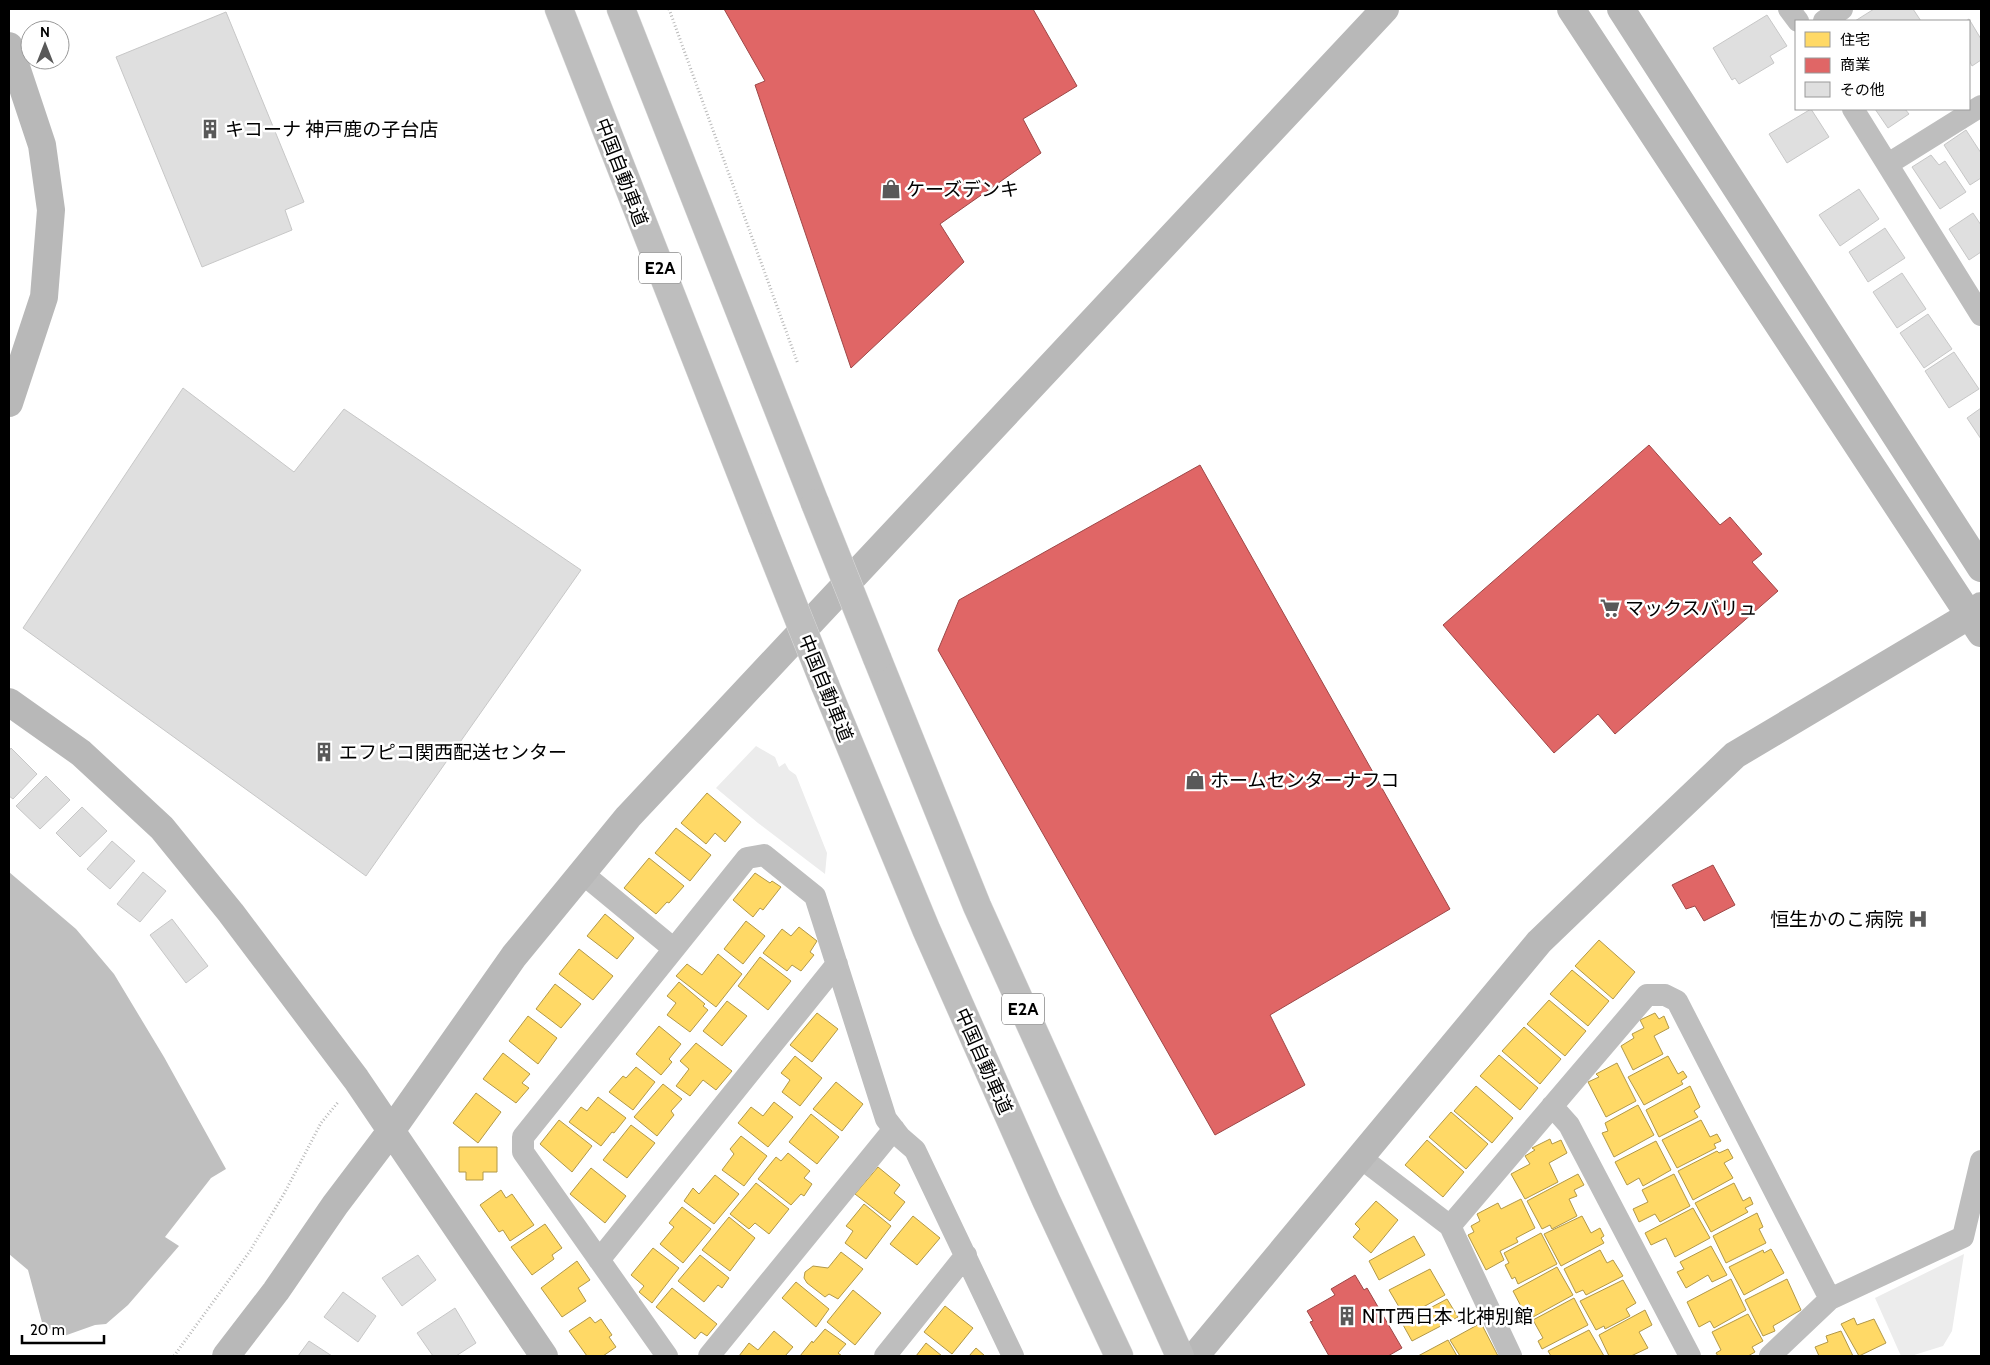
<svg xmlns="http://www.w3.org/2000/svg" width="1990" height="1365" font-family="Cabin,'Noto Sans JP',sans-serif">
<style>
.green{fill:#ececec}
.water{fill:#bfbfbf}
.homes{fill:#ffd966;stroke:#b29847}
.shops{fill:#e06666;stroke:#9d4747}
.building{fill:#dfdfdf;stroke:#c7c7c7}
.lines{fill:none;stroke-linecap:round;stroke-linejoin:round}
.highway-casing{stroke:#dbdbdb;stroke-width:29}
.path{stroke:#b9b9b9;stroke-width:3;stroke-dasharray:1 2.5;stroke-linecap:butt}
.street{stroke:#bebebe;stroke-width:22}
.secondary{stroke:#b8b8b8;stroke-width:28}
.highway{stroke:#bebebe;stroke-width:28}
.highway-bridge-casing{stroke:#dbdbdb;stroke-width:29;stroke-linecap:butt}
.highway-bridge{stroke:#bebebe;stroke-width:28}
.labels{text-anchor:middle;stroke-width:5;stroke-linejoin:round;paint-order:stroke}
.shield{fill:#fff;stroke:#4c4c4c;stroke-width:1}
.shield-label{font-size:18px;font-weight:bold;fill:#000}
.poi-label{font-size:19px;fill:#000;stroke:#fff;text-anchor:start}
.street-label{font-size:19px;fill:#000;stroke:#fff}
</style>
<rect width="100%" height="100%" fill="#fff"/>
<!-- green -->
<path class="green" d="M756,746L775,757L779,767L785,763L789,770L796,775L827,853L825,874L758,823L716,788Z
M1964,1254L1952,1331L1943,1346L1911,1356H1901L1875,1298Z"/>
<!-- water -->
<path class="water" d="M9,872L76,929L114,974L164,1057L226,1169L211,1178L165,1237L179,1246L128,1305L106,1324L95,1325L64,1336L43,1326L28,1270L9,1254Z"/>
<!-- homes -->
<path class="homes" d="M707,793L741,822L725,842L715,833L706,844L681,823Z
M676,828L711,855L690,881L655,853Z
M649,858L684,886L669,903L667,902L656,914L624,888Z
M755,873L770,883L772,881L781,887L763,910L760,908L753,917L733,900Z
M605,914L634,938L617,959L587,936Z
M746,921L765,936L743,964L724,949Z
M799,927L817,941L810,952L814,955L801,971L792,965L787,971L763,953L782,929L791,936Z
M1599,940L1635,972L1613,999L1575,966Z
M579,949L613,976L593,1000L559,974Z
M718,954L742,974L716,1007L676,976L687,964L702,975Z
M760,957L791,981L768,1010L738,986Z
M1572,970L1609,1001L1588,1026L1550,994Z
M679,982L705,1004L703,1006L708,1010L690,1032L667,1015L676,1003L667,996Z
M555,984L581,1004L561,1028L536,1009Z
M1549,1000L1586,1031L1565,1056L1527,1024Z
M727,1001L747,1016L722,1046L703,1031Z
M817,1013L838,1029L812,1062L790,1045Z
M1655,1013L1659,1019L1664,1016L1669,1028L1654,1036L1663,1054L1633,1070L1621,1046L1634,1038L1632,1034L1644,1028L1640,1020Z
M528,1016L557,1038L538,1064L509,1041Z
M659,1026L681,1044L669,1059L672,1062L661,1075L636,1054Z
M1524,1027L1561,1059L1540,1084L1502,1051Z
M696,1043L732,1071L716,1090L703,1080L690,1096L676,1086L689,1069L680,1061Z
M503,1053L530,1074L522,1083L529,1088L516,1103L483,1079Z
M1499,1055L1538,1088L1520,1110L1480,1076Z
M795,1056L822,1078L800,1106L782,1092L790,1080L781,1073Z
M1668,1056L1678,1074L1683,1071L1687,1077L1681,1081L1683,1084L1644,1105L1628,1077Z
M1617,1063L1636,1101L1606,1117L1588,1082L1599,1077L1596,1074Z
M636,1067L655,1082L633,1110L609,1092L623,1076L626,1078Z
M836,1082L863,1104L842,1131L813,1109Z
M663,1084L682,1099L671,1111L674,1115L657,1136L634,1117Z
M1476,1086L1513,1118L1492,1143L1454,1111Z
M1690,1086L1700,1107L1694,1111L1698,1117L1659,1137L1646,1110Z
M476,1093L501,1112L478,1143L453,1123Z
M598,1097L626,1118L614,1133L612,1132L601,1146L569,1122L581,1107L587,1111Z
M774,1102L793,1117L768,1147L738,1123L751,1107L763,1116Z
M1638,1105L1654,1135L1614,1157L1602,1133L1608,1131L1605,1123Z
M1451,1112L1488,1144L1466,1169L1429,1137Z
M811,1114L839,1137L817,1164L789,1142Z
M559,1120L592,1146L572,1172L540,1144Z
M1701,1120L1710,1137L1717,1134L1721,1141L1714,1144L1716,1148L1677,1168L1662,1140Z
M631,1125L655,1143L627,1178L603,1160Z
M741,1136L767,1156L744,1186L722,1170L734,1154L730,1149Z
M1550,1139L1552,1144L1561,1140L1567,1153L1549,1163L1558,1182L1525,1199L1511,1174L1530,1164L1525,1156L1535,1150L1532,1148Z
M1427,1140L1464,1172L1443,1197L1405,1165Z
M1656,1141L1671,1170L1643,1186L1639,1178L1627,1185L1615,1162Z
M459,1147H497V1172H483V1180H466V1172H459Z
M1728,1149L1733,1158L1724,1163L1733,1178L1693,1200L1678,1171L1717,1151L1719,1153Z
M788,1153L810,1171L804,1178L812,1184L804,1196L801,1194L791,1205L758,1179L776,1157L781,1161Z
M878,1167L900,1185L894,1193L905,1202L890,1221L855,1194Z
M591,1168L626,1196L605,1223L570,1194Z
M1578,1174L1584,1185L1574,1190L1577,1196L1569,1199L1577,1216L1552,1229L1550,1225L1542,1229L1527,1201Z
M1674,1174L1690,1206L1660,1222L1655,1214L1639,1222L1633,1209L1648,1202L1642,1190Z
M715,1175L739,1194L714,1224L684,1201L693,1188L699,1194Z
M756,1183L789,1209L769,1234L755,1223L749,1229L730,1214Z
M1734,1183L1743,1201L1750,1197L1753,1204L1745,1208L1748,1212L1711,1232L1695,1203Z
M501,1190L506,1198L512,1194L534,1225L510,1241L503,1230L499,1232L480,1205Z
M1521,1199L1535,1228L1516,1238L1518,1242L1500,1251L1504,1260L1486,1270L1468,1235L1474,1232L1471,1226L1480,1221L1477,1214L1498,1203L1501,1209Z
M1376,1201L1398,1220L1371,1253L1353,1237L1360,1229L1355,1224Z
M864,1204L891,1226L866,1259L845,1243L853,1231L846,1226Z
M682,1207L711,1229L683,1263L660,1244L674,1227L669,1223Z
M1693,1208L1710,1238L1675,1257L1666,1238L1651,1245L1645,1233Z
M1757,1213L1763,1227L1759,1229L1766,1243L1726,1263L1713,1236Z
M913,1216L940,1238L917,1265L890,1244Z
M1582,1216L1591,1233L1600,1228L1604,1236L1601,1238L1604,1243L1561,1266L1544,1234Z
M729,1217L755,1238L730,1271L702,1250Z
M545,1224L562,1248L552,1255L554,1259L532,1275L511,1247Z
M1541,1233L1557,1264L1518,1284L1515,1277L1512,1279L1505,1265L1509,1263L1504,1253Z
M1414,1236L1425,1255L1379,1280L1369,1261Z
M1711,1246L1727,1275L1712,1282L1708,1275L1686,1288L1677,1272L1684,1269L1680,1262Z
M653,1248L679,1268L652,1303L639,1292L644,1286L631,1275Z
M1771,1249L1784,1273L1744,1295L1729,1267L1763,1250L1764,1253Z
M1600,1250L1607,1263L1613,1260L1623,1276L1586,1295L1583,1290L1576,1293L1564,1269Z
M841,1252L863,1269L838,1299L829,1294L825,1297L807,1283L804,1278L805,1272L813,1266L828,1268Z
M700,1255L729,1278L722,1288L718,1285L704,1302L678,1281Z
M577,1261L590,1280L578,1288L586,1301L562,1317L541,1288Z
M1557,1267L1573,1295L1533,1317L1528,1308L1523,1310L1513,1291Z
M1430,1269L1445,1295L1405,1317L1389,1290Z
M1731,1279L1746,1310L1714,1328L1710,1321L1699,1327L1687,1302Z
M1787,1279L1801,1310L1773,1326L1775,1331L1763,1336L1745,1300Z
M1623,1280L1636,1303L1626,1309L1630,1316L1605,1329L1604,1326L1596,1330L1580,1301Z
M796,1282L829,1309L816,1327L782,1298Z
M672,1288L717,1324L707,1336L701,1332L695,1339L656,1307Z
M853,1290L881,1313L855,1345L827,1322Z
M1574,1298L1588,1325L1542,1349L1538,1341L1543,1338L1533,1320Z
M1447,1299L1458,1317L1412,1341L1402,1323Z
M945,1306L973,1328L952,1354L924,1332Z
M1645,1310L1652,1325L1639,1332L1648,1348L1631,1356H1609L1599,1335Z
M1748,1314L1763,1341L1752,1347L1755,1352L1748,1356H1718L1716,1353L1721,1350L1712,1332Z
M590,1317L595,1323L601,1319L612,1335L609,1337L616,1347L603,1356H587L569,1331Z
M1854,1318L1857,1325L1874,1319L1886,1343L1859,1356L1841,1324Z
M1481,1323L1498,1356H1460L1450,1340Z
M825,1329L846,1344L838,1353L842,1356H800L812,1341L813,1343Z
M1589,1330L1604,1356H1551L1548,1351Z
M774,1331L793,1347L785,1356H739L749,1343L758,1350Z
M1841,1331L1853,1356H1819L1815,1347L1828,1342L1826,1336Z
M1448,1340L1457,1356H1418Z
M926,1343L942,1356H916Z
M976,1348L985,1356H969Z"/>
<!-- shops -->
<path class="shops" d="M724,9H1033L1077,86L1023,119L1041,153L940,224L964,262L851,368L755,85L765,81Z
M1649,445L1720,525L1730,517L1762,554L1752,562L1778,591L1615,734L1598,714L1554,753L1443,625Z
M1200,465L1450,909L1270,1015L1305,1085L1215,1135L938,650L959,600Z
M1713,865L1735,905L1704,921L1695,906L1686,909L1672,885Z
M1355,1275L1364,1290L1367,1288L1402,1348L1388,1356H1329L1310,1322L1313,1321L1307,1311L1335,1295L1331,1289Z"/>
<!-- building -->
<path class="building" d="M1874,9H1913L1921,21H1855Z
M226,12L304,202L285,210L292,230L202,267L116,57Z
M1767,15L1787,46L1770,56L1774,63L1739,84L1735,78L1732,80L1713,48Z
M1969,19L1981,39V60L1972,66L1969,60V21H1966Z
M1811,109L1829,137L1787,163L1769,134Z
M1875,109H1905L1909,114L1888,128Z
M1966,130L1981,153V178L1970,185L1944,145Z
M1931,155L1939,165L1945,161L1966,192L1940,209L1912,167Z
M1859,189L1879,219L1840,246L1819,215Z
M1973,213L1981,225V252L1969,260L1949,229Z
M1885,228L1905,258L1868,282L1849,252Z
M1902,273L1926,309L1897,328L1873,292Z
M1928,314L1952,349L1924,368L1900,333Z
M1954,352L1979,389L1949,408L1925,371Z
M183,388L294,472L344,409L581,570L366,876L23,628Z
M1981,408V439L1967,418Z
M11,748L37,774L13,799L9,796V751Z
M46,776L70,800L40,829L16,806Z
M82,807L107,831L80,857L56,833Z
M112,841L135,861L110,889L87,869Z
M143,872L166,891L140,922L117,904Z
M172,919L208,966L186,983L150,935Z
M418,1255L436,1280L402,1306L382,1278Z
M343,1292L376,1316L358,1342L324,1317Z
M455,1308L476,1343L456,1356H433L417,1333Z
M309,1341L332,1356H298Z"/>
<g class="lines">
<defs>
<path id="highway" d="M559,9L762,527
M621,9L815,503
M877,658L977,906L1180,1356
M825,685L926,929L1046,1200L1119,1356"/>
</defs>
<!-- highway casing -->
<use href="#highway" class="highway-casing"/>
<!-- path -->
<path class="path" d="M669,9L798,364
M174,1356L250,1251L285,1192L321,1123L339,1101"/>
<!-- street -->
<path class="street" d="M1789,9L1798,21
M1824,21L1842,9
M1853,109L1981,315
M1888,164L1981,106
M582,873L674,949
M1552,1106L1569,1125L1690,1356
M1361,1158L1450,1226L1511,1356
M1450,1226L1647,995H1665L1677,1001L1830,1299
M599,1260L837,964
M667,1356L523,1152V1137L747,858L764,855L815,896L886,1119L900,1137L915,1150L1013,1356
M709,1356L894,1129
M885,1356L966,1255
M1770,1356L1830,1299L1963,1237L1981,1161"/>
<!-- secondary -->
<path class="secondary" d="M1571,9L1981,633
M1621,9L1981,568
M9,46L42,145L51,210L44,297L9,403
M9,702L81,753L162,828L231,913L356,1079L544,1356
M226,1356L276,1291L335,1205L391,1131L514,956L628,817L1385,9
M1195,1356L1539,942L1616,868L1735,755L1970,615L1981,606"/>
<!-- highway -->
<use href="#highway" class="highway"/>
<defs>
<path id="highway-bridge" d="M815,503L877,658
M762,527L825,685"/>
</defs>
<!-- highway-bridge casing -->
<use href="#highway-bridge" class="highway-bridge-casing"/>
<!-- highway-bridge -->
<use href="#highway-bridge" class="highway-bridge"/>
</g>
<!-- icons -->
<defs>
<symbol id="building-bare" viewBox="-9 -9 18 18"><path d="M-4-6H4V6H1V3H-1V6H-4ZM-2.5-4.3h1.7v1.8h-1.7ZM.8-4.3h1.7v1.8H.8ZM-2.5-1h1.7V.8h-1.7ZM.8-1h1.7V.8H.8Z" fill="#595959" stroke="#fff" stroke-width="2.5" paint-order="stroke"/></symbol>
<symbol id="shop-bare" viewBox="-9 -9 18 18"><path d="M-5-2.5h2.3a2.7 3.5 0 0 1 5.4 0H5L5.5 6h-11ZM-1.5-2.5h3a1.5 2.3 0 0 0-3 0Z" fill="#595959" stroke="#fff" stroke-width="2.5" paint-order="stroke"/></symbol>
<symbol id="supermarket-bare" viewBox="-9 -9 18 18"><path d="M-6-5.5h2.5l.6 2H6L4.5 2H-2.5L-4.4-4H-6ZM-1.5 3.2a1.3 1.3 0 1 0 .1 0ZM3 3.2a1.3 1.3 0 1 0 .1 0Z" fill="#595959" stroke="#fff" stroke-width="2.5" paint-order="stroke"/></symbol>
<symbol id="hospital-bare" viewBox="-9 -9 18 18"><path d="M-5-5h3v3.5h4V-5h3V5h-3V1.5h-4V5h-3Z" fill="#595959" stroke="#fff" stroke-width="2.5" paint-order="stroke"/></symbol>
</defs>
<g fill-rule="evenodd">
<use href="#building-bare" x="196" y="115" width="28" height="28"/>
<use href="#shop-bare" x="877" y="175" width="28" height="28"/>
<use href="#supermarket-bare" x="1596" y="594" width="28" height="28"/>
<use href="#building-bare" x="310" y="738" width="28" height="28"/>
<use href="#shop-bare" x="1181" y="766" width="28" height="28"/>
<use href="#hospital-bare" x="1904" y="905" width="28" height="28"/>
<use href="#building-bare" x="1333" y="1302" width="28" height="28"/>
</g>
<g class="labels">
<!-- shield labels -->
<g class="shield">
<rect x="639" y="252.5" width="42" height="31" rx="4"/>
<rect x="1002" y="993.5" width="42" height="31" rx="4"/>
</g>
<g class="shield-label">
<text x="660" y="274">E2A</text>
<text x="1023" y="1015">E2A</text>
</g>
<!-- poi labels -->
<g class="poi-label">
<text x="225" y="136">キコーナ 神戸鹿の子台店</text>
<text x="906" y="196">ケーズデンキ</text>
<text x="1625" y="615">マックスバリュ</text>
<text x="339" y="759">エフピコ関西配送センター</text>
<text x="1210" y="787">ホームセンターナフコ</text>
<text x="1903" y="926" text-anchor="end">恒生かのこ病院</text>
<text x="1362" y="1323">NTT西日本 北神別館</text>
</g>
<!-- street labels -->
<g class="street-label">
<text transform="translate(622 172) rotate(69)" y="7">中国自動車道</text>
<text transform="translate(826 688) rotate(68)" y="7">中国自動車道</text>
<text transform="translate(984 1061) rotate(66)" y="7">中国自動車道</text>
</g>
</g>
<!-- border -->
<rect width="1990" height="1365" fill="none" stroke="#000000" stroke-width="20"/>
<!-- legend -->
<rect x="1795" y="20" width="175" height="90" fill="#ffffff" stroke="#999999"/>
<rect x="1805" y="32" width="25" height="15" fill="#ffd966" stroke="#999999"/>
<text x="1840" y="45" font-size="15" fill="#000000">住宅</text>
<rect x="1805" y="58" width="25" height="15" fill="#e06666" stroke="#999999"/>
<text x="1840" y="70" font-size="15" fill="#000000">商業</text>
<rect x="1805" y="82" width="25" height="15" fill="#dfdfdf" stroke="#999999"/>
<text x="1840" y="95" font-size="15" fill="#000000">その他</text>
<!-- north arrow -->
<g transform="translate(45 45)"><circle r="24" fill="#ffffff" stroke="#999999"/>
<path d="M0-4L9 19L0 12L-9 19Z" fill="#595959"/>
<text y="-8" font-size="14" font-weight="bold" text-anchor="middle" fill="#000000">N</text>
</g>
<!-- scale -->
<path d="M22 1335v8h82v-8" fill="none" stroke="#000000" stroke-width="2.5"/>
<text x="30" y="1335" font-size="15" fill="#000000" stroke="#ffffff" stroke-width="4" paint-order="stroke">20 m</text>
</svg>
